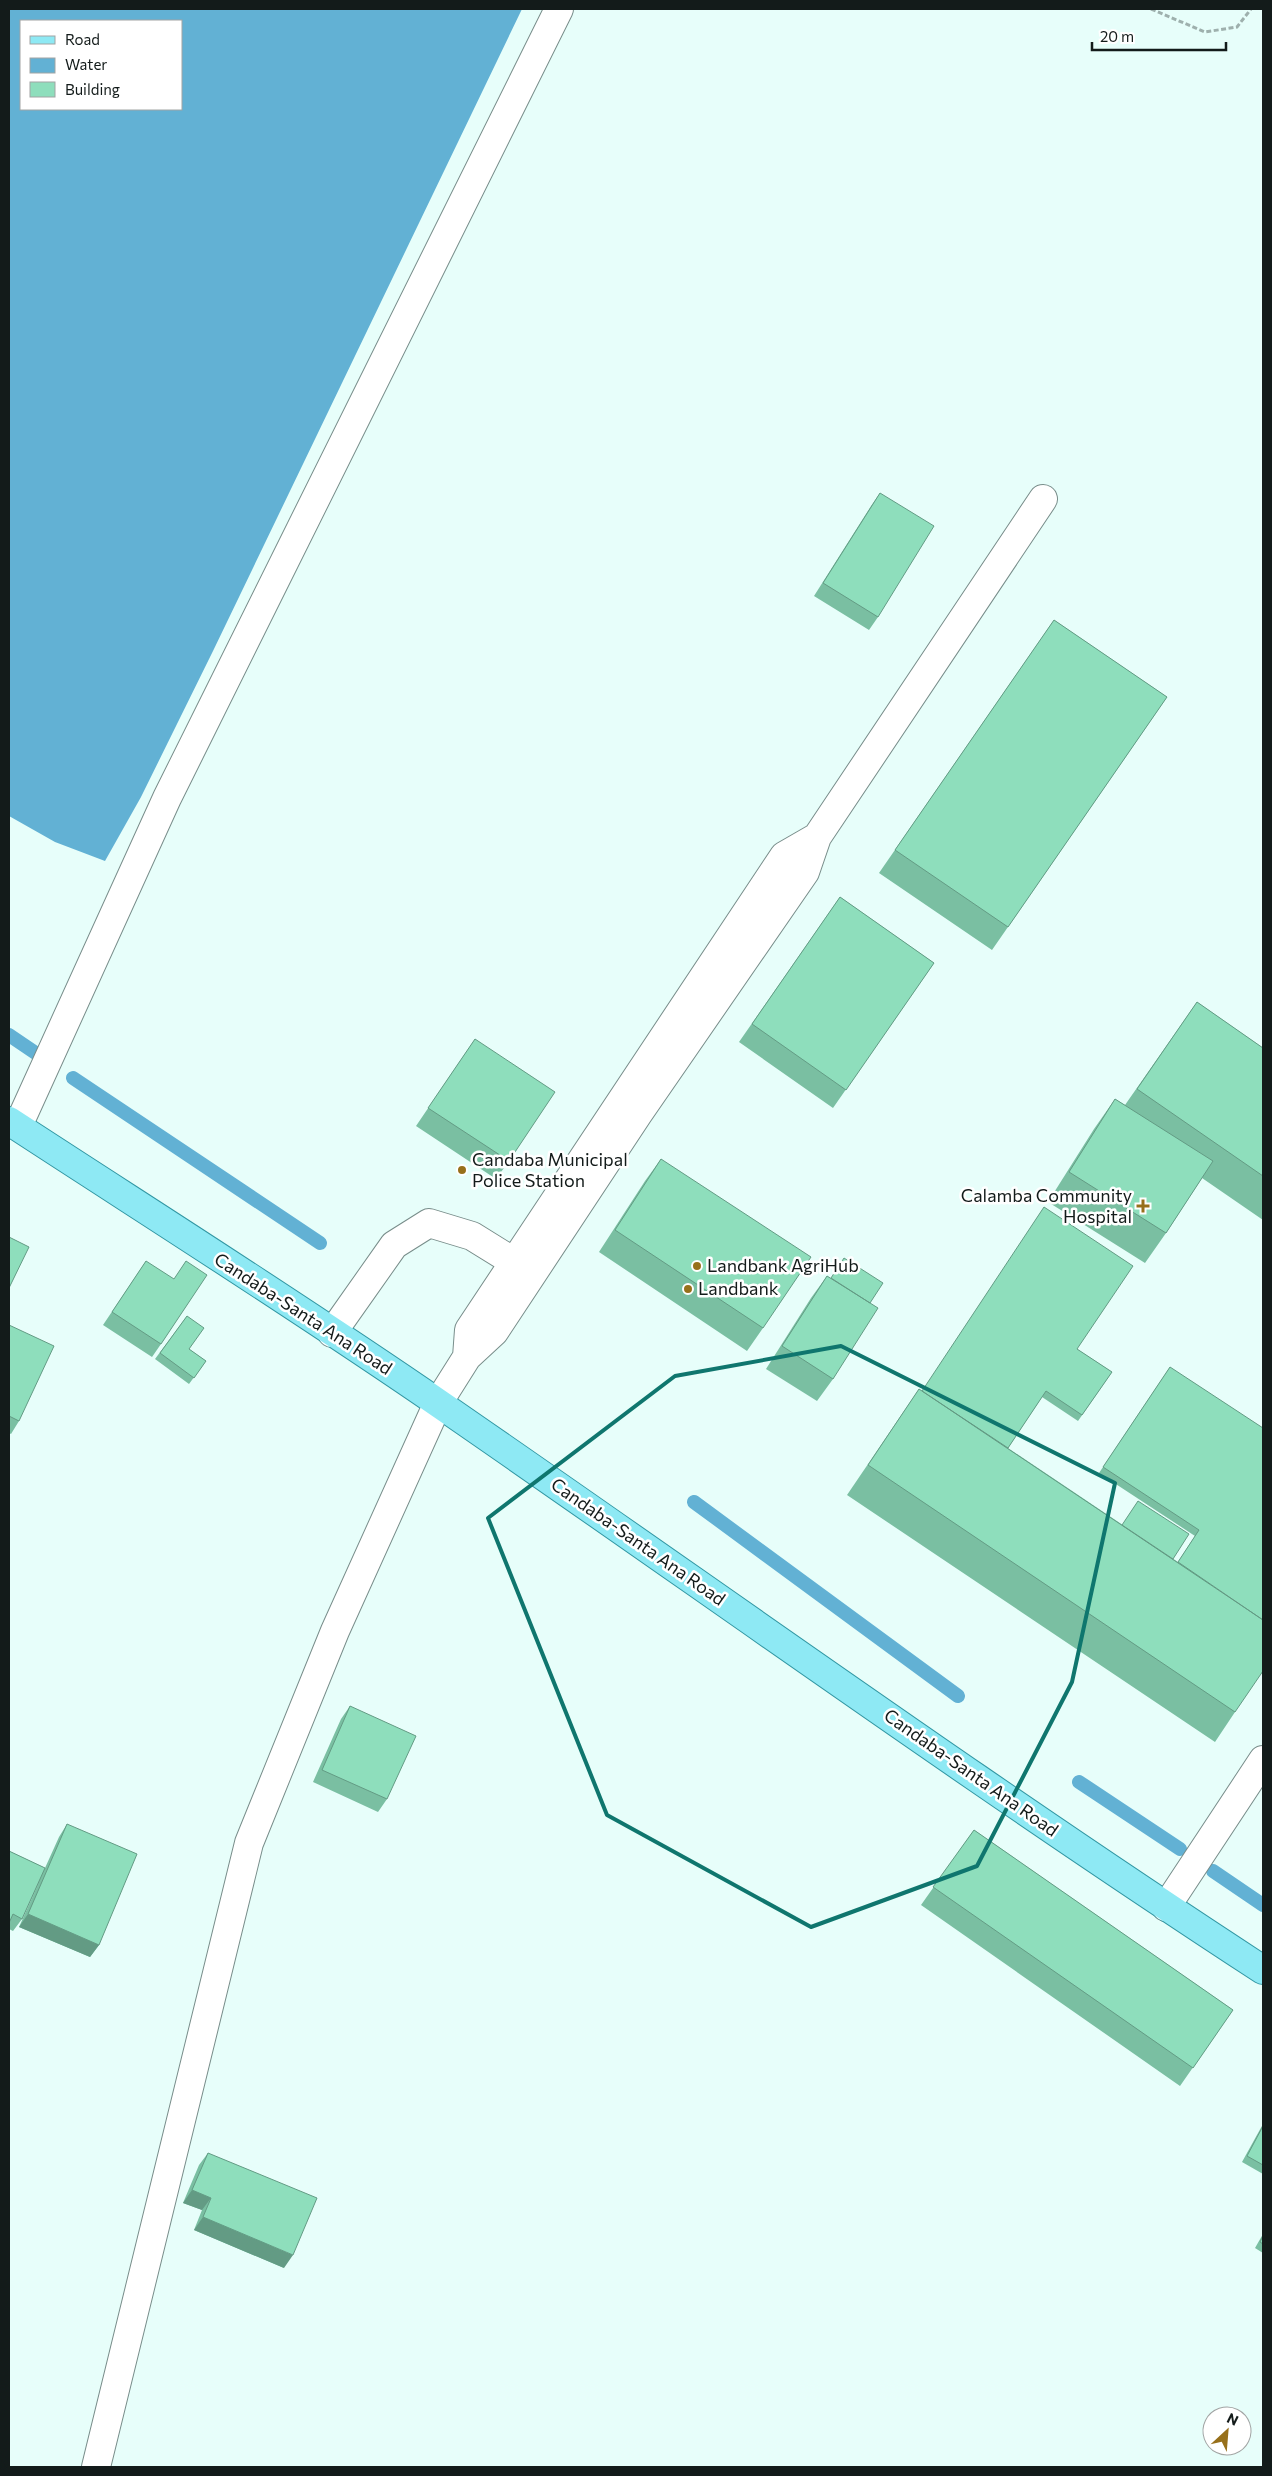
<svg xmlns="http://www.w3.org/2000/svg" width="1272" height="2476" font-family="Commissioner,sans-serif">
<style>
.water{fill:#62b1d4;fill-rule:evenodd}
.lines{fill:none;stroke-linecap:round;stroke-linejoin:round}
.stream{stroke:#62b1d4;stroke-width:14}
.lane-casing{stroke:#788d8a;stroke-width:30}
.street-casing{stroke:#788d8a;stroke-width:30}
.primary-casing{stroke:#3297a3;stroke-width:30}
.path{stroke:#9eb0ad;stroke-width:3;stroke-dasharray:5 2.5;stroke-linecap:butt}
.lane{stroke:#fff;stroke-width:28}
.street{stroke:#fff;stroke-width:28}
.primary{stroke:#8ee9f4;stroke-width:28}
.wall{fill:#7abfa2}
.shaded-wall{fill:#639b84}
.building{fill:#8edebc;stroke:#639b84}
.marked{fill:none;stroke:#0f766e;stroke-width:4;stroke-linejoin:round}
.poi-dot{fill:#97701b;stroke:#fff;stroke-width:2}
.labels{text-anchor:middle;stroke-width:5;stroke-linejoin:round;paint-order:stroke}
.poi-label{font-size:18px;fill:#131b1a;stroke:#fff;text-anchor:start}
.street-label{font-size:18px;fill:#131b1a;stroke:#fff}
</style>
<rect width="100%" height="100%" fill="#e7fefa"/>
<!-- water -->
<path class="water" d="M9,9H522L213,651L141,797L105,861L55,842L9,816ZM21,21H181V109H21Z"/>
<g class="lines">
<!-- stream -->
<path class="stream" d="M9,1035L40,1056
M73,1078L320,1243
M694,1502L958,1696
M1079,1782L1180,1849
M1213,1871L1263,1905"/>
<defs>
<path id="lane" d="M18,1126L167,798L559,9
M332,1333L394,1245L429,1223L472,1236L514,1262
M467,1357L469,1330L784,856L817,837
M438,1403L467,1357L494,1332L638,1114L805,872L817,837L1043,499
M1166,1907L1263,1760"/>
<path id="street" d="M96,2467L249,1843L335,1631L438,1403"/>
<path id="primary" d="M9,1121C153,1215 299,1307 441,1405C715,1594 985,1789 1263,1970"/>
</defs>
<!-- lane casing -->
<use href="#lane" class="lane-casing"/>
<!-- street casing -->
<use href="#street" class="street-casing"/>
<!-- primary casing -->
<use href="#primary" class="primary-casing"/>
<!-- path -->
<path class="path" d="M1151,9L1205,32L1237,27L1251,9"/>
<!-- lane -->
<use href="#lane" class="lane"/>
<!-- street -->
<use href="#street" class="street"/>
<!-- primary -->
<use href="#primary" class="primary"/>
</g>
<!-- wall -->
<path class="wall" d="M880,493L878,617L869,630L814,596L871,506Z
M1054,620L1167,697L992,950L879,873Z
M840,897L934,963L833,1108L739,1042Z
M1197,1002L1263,1048V1220L1202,1178L1166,1233L1145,1263L1048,1202L1094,1129L1115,1099L1125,1105Z
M475,1039L509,1161L496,1179L416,1126Z
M661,1159L763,1328L747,1351L599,1252L645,1181Z
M146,1261L161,1344L152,1357L103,1325Z
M827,1276L870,1303L833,1379L817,1401L766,1369L811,1298Z
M187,1316L189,1349L206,1361L189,1384L155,1359Z
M9,1325L19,1421L11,1434L9,1433Z
M1077,1349L1112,1372L1078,1421L1042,1397L1008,1448L1178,1562L1195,1536L1099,1473L1170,1367L1235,1712L1215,1742L847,1495L919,1389L922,1391Z
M350,1706L387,1799L378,1812L313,1782L341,1719Z
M67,1824L99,1945L90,1957L19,1927L41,1878L22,1919L13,1931L9,1929V1851L45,1868L59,1837Z
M974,1830L1233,2010L1180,2086L921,1905Z
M1263,2124V2174L1242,2162Z
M208,2153L284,2268L194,2230L202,2210L183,2203L199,2165Z
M1263,2234V2253L1255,2248Z"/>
<!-- shaded-wall -->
<path class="shaded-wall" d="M28,1914L99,1945L90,1957L19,1927Z
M192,2190L211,2198L202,2210L183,2203Z
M203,2217L293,2255L284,2268L194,2230Z"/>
<!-- building -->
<path class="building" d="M880,493L934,526L878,617L823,583Z
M1054,620L1167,697L1008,927L895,850Z
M840,897L934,963L846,1090L752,1024Z
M1197,1002L1263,1048V1176L1137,1089Z
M475,1039L555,1092L509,1161L428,1108Z
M1115,1099L1213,1161L1166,1233L1069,1172Z
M661,1159L811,1257L763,1328L615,1230Z
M1044,1207L1133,1266L1077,1349L1112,1372L1082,1415L1046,1391L1008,1448L922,1391Z
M9,1237L29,1247L9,1288Z
M844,1258L883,1283L870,1303L831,1278Z
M146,1261L174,1279L186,1261L207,1275L161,1344L112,1312Z
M827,1276L878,1308L833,1379L782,1346Z
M187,1316L204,1328L189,1349L206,1361L194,1378L160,1353Z
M9,1325L54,1346L19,1421L9,1416Z
M1170,1367L1263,1428V1620L1178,1562L1199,1530L1103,1467Z
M919,1389L1263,1620V1671L1235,1712L868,1465Z
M1138,1501L1189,1534L1173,1559L1122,1525Z
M350,1706L416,1736L387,1799L322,1770Z
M67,1824L137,1854L99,1945L28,1914Z
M974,1830L1233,2010L1193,2068L933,1887Z
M9,1851L45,1868L22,1919L13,1914L9,1923Z
M1263,2126V2165L1247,2156Z
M208,2153L317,2198L293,2255L203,2217L211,2198L192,2190Z
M1263,2236V2244L1260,2242Z"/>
<!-- marked area -->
<path class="marked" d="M841,1346L1115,1483L1072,1682L977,1866L811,1927L607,1815L488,1518L675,1376Z"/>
<!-- markers -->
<g class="poi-dot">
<circle cx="462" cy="1170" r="5"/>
<path d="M1140.5 1198.5h5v5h5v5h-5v5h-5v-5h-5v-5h5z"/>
<circle cx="697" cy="1266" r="5"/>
<circle cx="688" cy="1289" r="5"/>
</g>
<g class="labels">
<!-- poi labels -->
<g class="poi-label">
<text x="472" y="1166">Candaba Municipal<tspan x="472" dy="21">Police Station</tspan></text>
<text x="1132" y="1202" text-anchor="end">Calamba Community<tspan x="1132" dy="21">Hospital</tspan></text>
<text x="707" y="1272">Landbank AgriHub</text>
<text x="698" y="1295">Landbank</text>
</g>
<!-- street labels -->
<g class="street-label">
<text transform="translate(303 1314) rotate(33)" y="6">Candaba-Santa Ana Road</text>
<text transform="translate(638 1542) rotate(35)" y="6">Candaba-Santa Ana Road</text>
<text transform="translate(971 1773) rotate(35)" y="6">Candaba-Santa Ana Road</text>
</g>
</g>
<!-- border -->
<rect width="1272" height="2476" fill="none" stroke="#131b1a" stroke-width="20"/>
<!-- legend -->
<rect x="20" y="20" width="162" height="90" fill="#ffffff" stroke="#a1a4a3"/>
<rect x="30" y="36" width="25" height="8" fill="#8ee9f4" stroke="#a1a4a3"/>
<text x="65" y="45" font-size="15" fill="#131b1a">Road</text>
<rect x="30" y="58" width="25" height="15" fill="#62b1d4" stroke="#a1a4a3"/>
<text x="65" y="70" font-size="15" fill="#131b1a">Water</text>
<rect x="30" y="82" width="25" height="15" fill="#8edebc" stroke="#a1a4a3"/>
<text x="65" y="95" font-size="15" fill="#131b1a">Building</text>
<!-- north arrow -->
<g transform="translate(1227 2431) rotate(26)"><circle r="24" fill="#ffffff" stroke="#a1a4a3"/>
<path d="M0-4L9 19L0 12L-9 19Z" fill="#97701b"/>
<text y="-8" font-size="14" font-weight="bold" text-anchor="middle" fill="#131b1a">N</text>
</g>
<!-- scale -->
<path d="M1092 42v8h134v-8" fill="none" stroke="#131b1a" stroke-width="2.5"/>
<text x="1100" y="42" font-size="15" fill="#131b1a" stroke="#ffffff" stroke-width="4" paint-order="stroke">20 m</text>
</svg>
